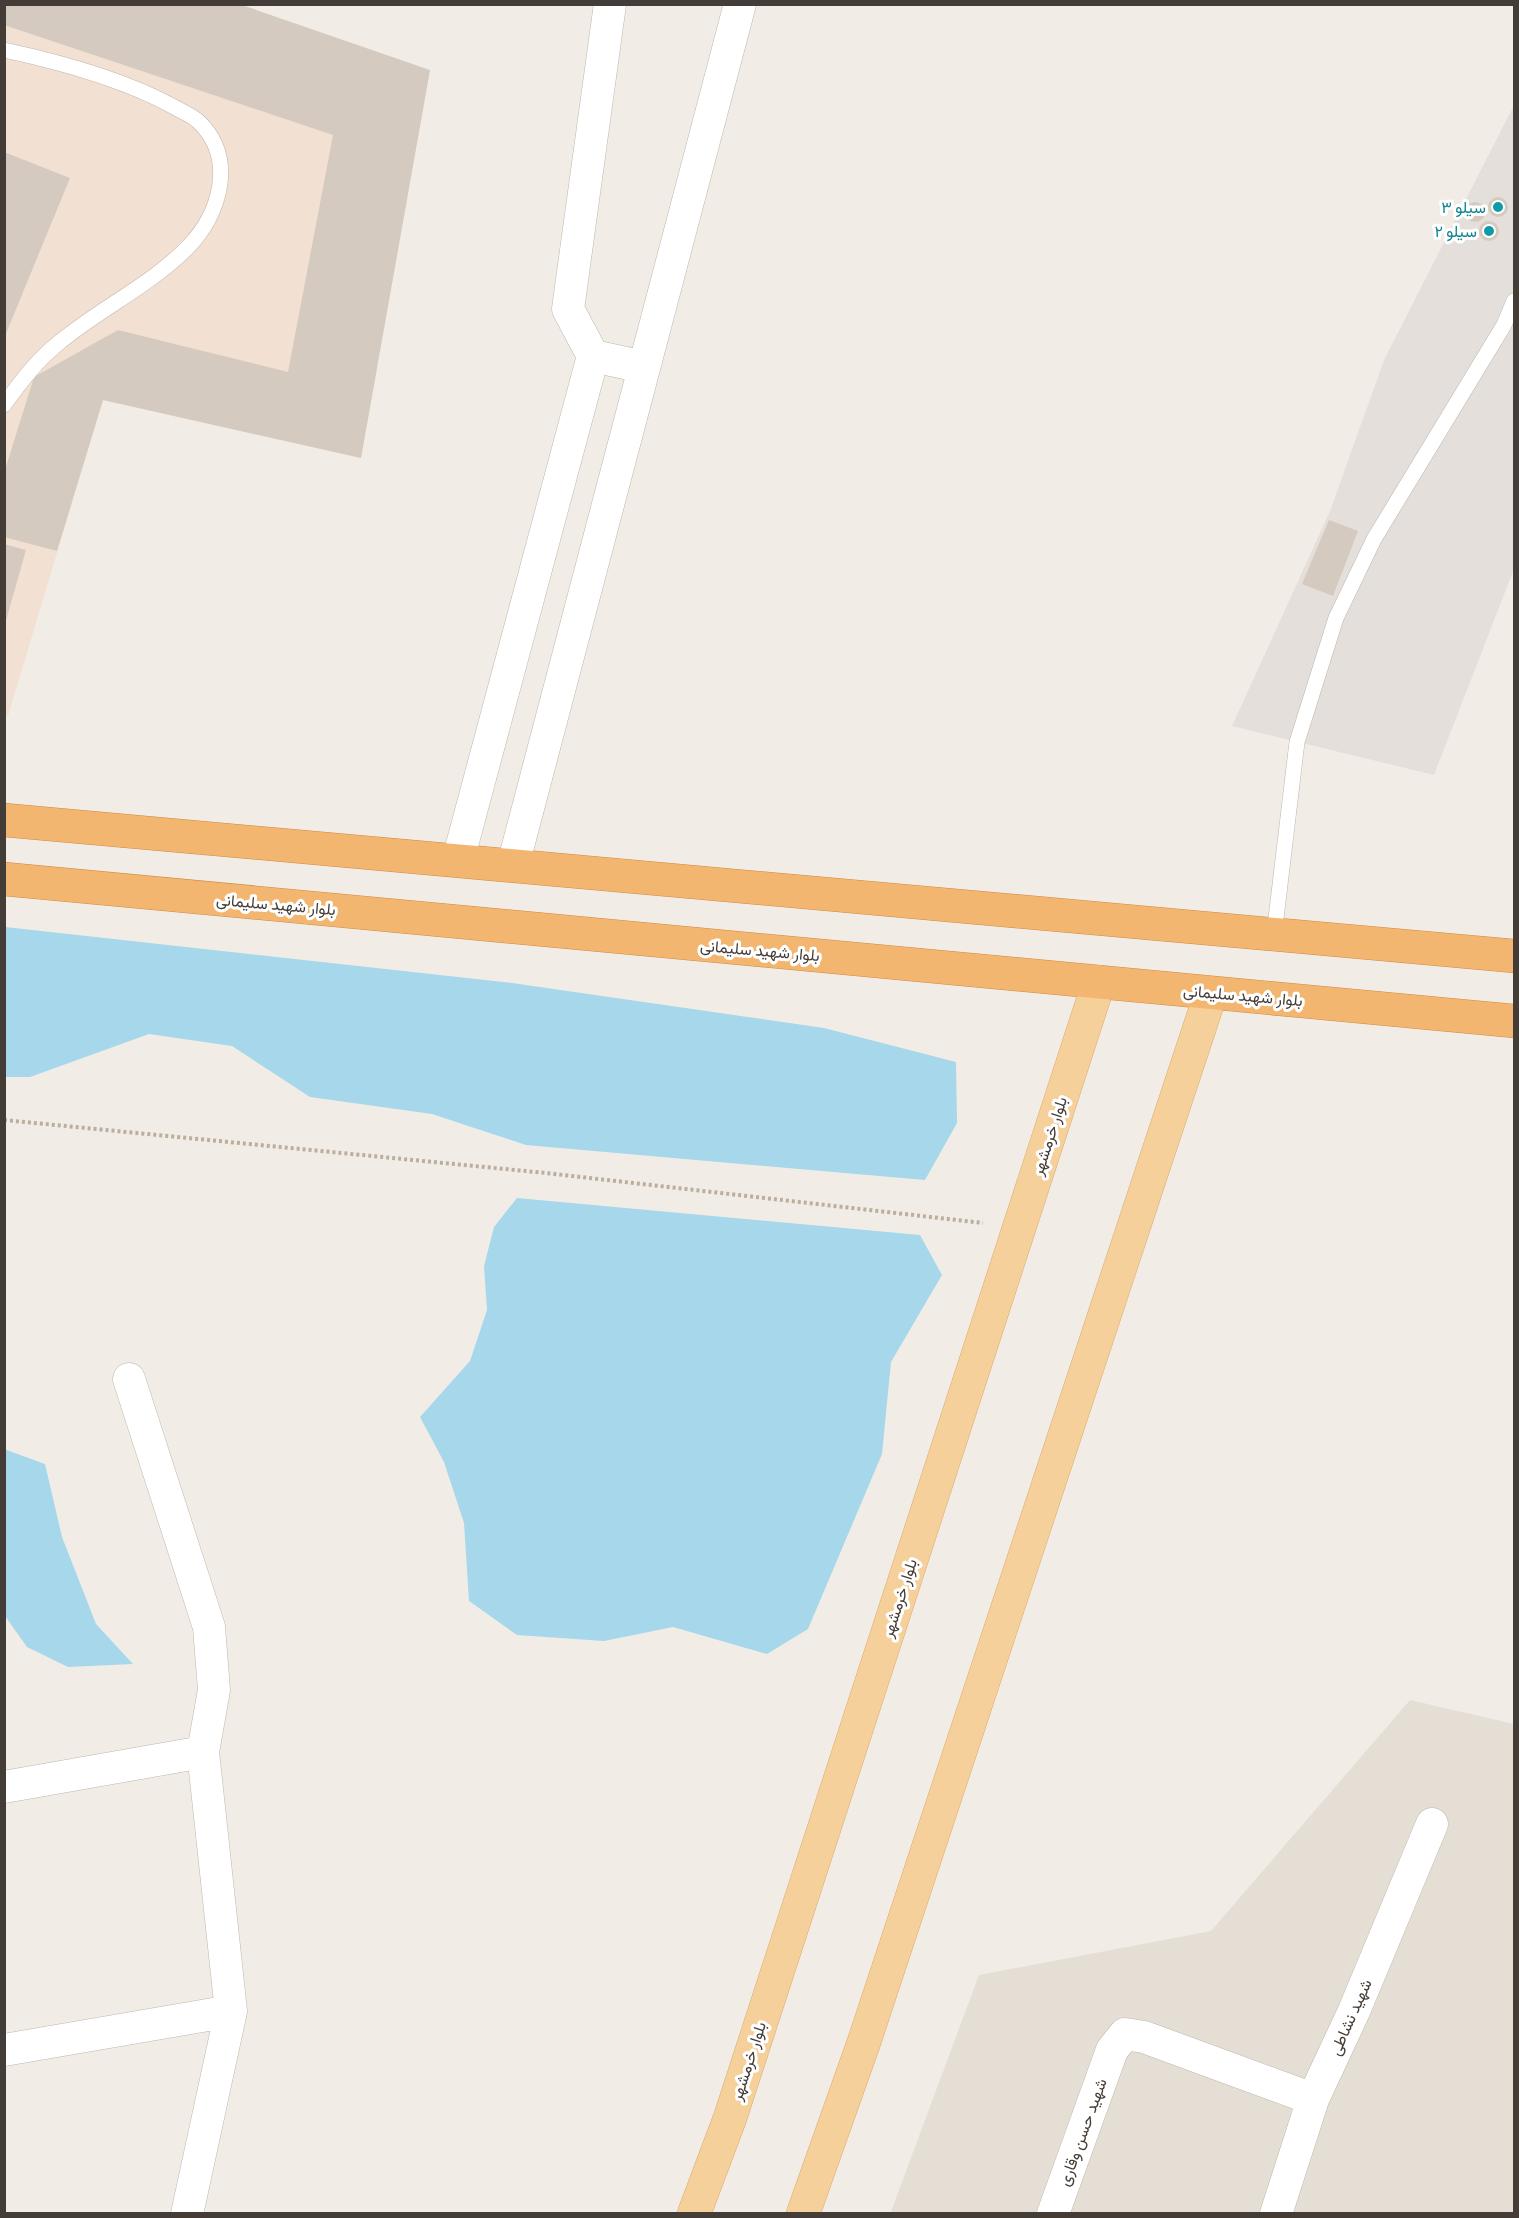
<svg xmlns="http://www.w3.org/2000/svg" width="1519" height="2218" font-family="'Exo 2',Vazirmatn,sans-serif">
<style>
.residential{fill:#e5ded4}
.commercial{fill:#f2e1d2}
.industrial{fill:#e4dfdb}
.water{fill:#a6d7ea}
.building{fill:#d5cabf}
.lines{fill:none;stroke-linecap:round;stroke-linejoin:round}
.lane-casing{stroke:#bfb6ac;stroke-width:16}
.street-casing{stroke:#bfb6ac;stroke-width:33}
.primary-casing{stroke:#daab6c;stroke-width:34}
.highway-casing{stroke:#d18a41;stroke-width:34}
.path{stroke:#bdad9c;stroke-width:4;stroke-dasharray:3 3;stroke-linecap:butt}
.lane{stroke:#fff;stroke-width:15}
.street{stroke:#fff;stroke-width:32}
.primary{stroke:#f6d09a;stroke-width:33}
.highway{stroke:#f2b670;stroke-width:33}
.culture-dot{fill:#0f9aa8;stroke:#fff;stroke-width:2}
.labels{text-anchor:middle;stroke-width:6;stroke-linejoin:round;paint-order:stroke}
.culture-label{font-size:16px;fill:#0d838f;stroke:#fff;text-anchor:end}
.street-label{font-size:16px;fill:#443c36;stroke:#fff}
</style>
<rect width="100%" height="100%" fill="#f1ede6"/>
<!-- residential -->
<path class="residential" d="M1410,1700L1514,1724V2213L890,2214L979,1975L1211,1931Z"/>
<!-- commercial -->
<path class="commercial" d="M4,5L430,70L361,458L103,400L8,716H4Z"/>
<!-- industrial -->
<path class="industrial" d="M1514,105V569L1434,775L1232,726L1330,511L1384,360Z"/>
<!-- water -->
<path class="water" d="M5,927L512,983L824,1028L956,1062L957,1123L925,1180L526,1145L432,1114L310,1097L232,1046L149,1034L30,1077H5Z
M517,1198L920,1235L942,1275L891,1362L882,1454L808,1629L767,1654L673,1627L604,1641L517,1635L469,1601L464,1523L444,1462L420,1417L470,1361L487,1310L484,1266L494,1227Z
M4,1449L45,1464L62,1537L96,1624L133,1664L68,1667L27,1647L5,1616Z"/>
<!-- building -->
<path class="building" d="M4,4H239L430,70L361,458L103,400L57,551L4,537V473L34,377L118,330L288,372L333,135L4,25Z
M4,152L70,178L5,336H4Z
M1488 207a10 10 0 1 1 20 0a10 10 0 1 1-20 0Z
M1465 212a10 10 0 1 1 20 0a10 10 0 1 1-20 0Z
M1479 231a10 10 0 1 1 20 0a10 10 0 1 1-20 0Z
M1329,520L1358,531L1333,596L1302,584Z
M4,544L26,550L5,624H4Z"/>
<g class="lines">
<defs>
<path id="lane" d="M4,50C60,62 126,80 176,108C183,112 193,116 199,122C236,158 221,213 188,247C152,284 101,308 61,341C38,359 21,381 4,405
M1274,935L1297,742L1336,618L1374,539L1504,325L1514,301"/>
<path id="street" d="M593,356L644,367
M458,860L593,356L568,309L610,4
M513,865L740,4
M129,1379L209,1627L214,1690L203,1752L231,2011L187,2214
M4,1787L203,1752
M4,2050L231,2011
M1053,2214L1112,2050L1125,2034L1144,2037L1313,2099
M1276,2214L1313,2099L1354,2011L1432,1824"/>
<path id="primary" d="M694,2214L730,2118L1099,982
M803,2214L864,2042L1211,993"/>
<path id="highway" d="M4,820L1514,956
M4,879L1514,1021"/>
</defs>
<!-- lane casing -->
<use href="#lane" class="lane-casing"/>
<!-- street casing -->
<use href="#street" class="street-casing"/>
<!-- primary casing -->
<use href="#primary" class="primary-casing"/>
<!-- highway casing -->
<use href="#highway" class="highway-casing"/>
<!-- path -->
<path class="path" d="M4,1120L546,1173L983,1223"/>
<!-- lane -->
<use href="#lane" class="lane"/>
<!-- street -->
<use href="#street" class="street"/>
<!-- primary -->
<use href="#primary" class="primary"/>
<!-- highway -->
<use href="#highway" class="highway"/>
</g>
<!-- markers -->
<g class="culture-dot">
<circle cx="1498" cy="207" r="6"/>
<circle cx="1489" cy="231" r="6"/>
</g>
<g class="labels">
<!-- culture labels -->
<g class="culture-label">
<text x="1486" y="213">سیلو ۳</text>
<text x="1477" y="237">سیلو ۲</text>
</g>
<!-- street labels -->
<g class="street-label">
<text transform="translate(276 904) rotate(5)" y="6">بلوار شهید سلیمانی</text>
<text transform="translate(760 950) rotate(5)" y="6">بلوار شهید سلیمانی</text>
<text transform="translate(1243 995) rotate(5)" y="6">بلوار شهید سلیمانی</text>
<text transform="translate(1049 1136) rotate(-72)" y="6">بلوار خرمشهر</text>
<text transform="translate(899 1598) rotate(-72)" y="6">بلوار خرمشهر</text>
<text transform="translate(1350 2017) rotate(-66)" y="6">شهید نشاطی</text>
<text transform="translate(748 2061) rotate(-72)" y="6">بلوار خرمشهر</text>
<text transform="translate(1082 2132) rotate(-70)" y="6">شهید حسن وقاری</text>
</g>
</g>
<!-- border -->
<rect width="1519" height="2218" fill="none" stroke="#443c36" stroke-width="12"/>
</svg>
